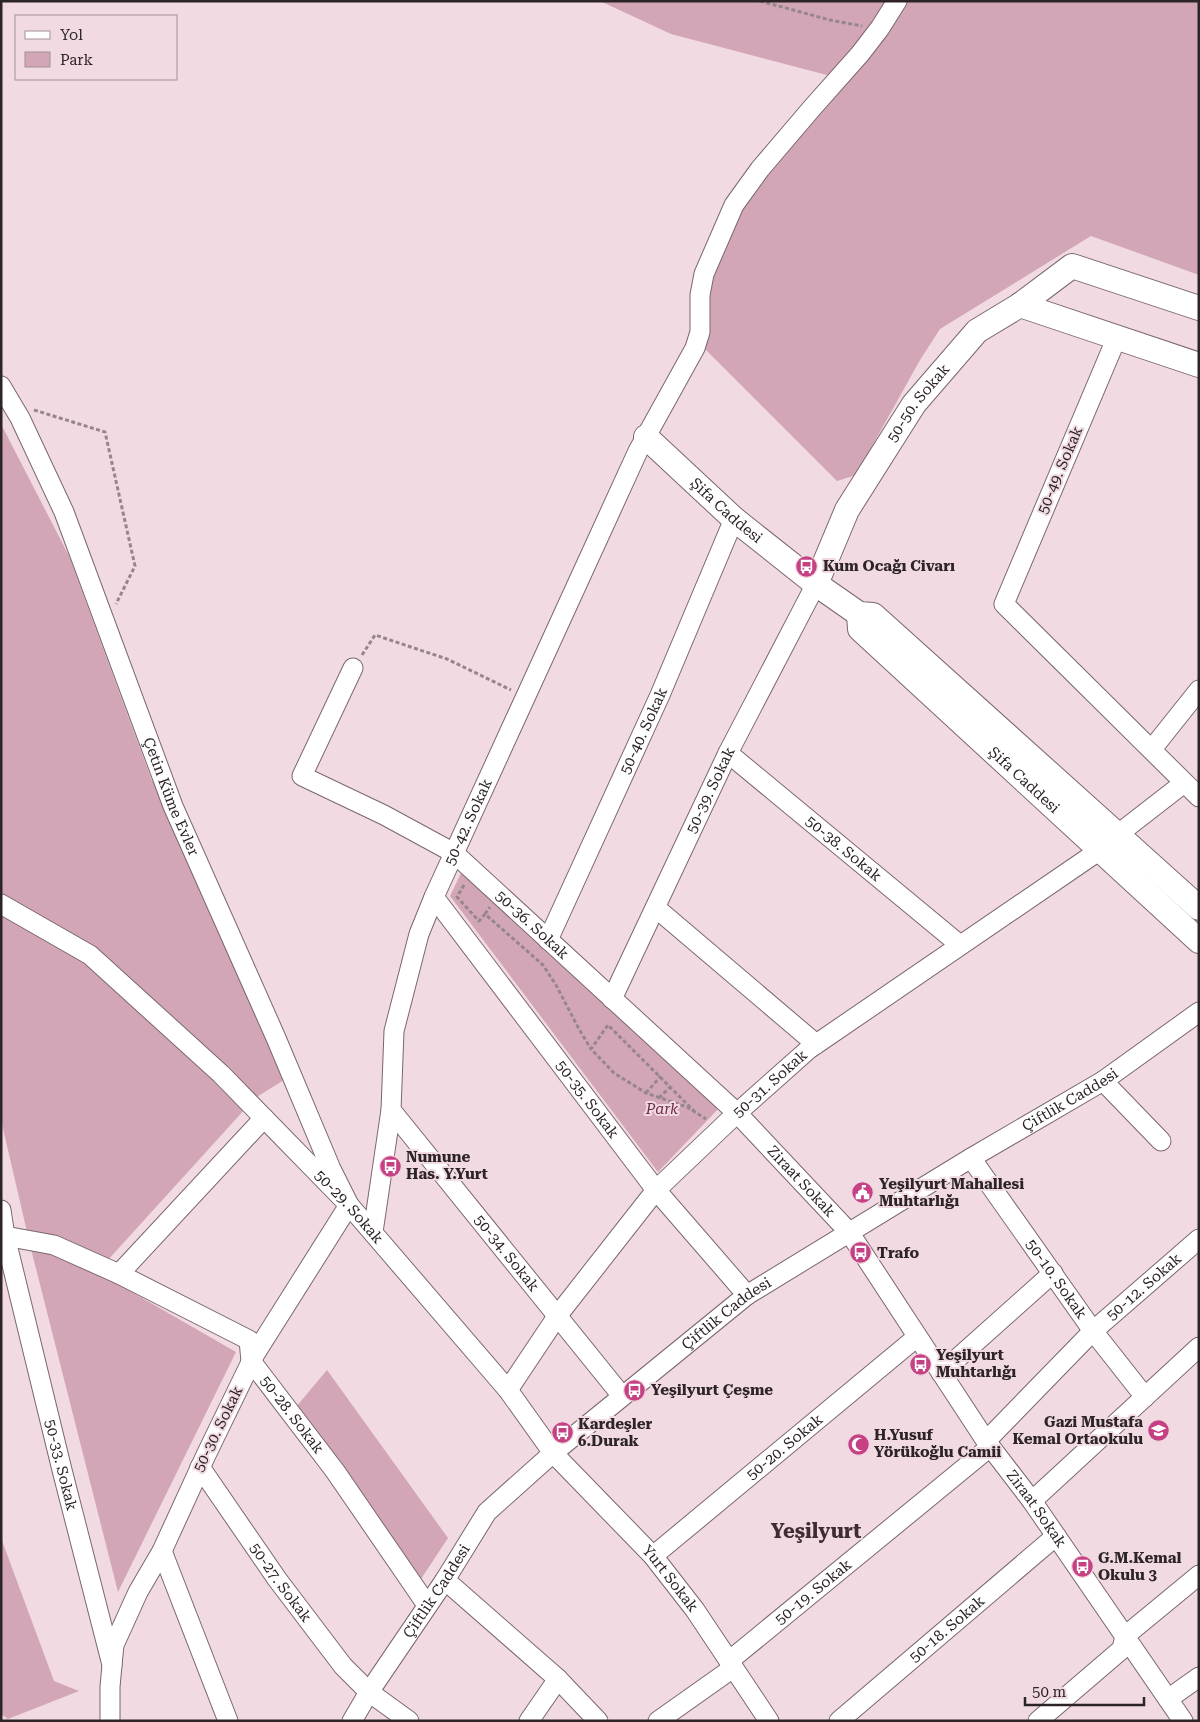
<svg xmlns="http://www.w3.org/2000/svg" width="1200" height="1722" font-family="'Roboto Serif',serif">
<style>
.green{fill:#d2a6b7}
.lines{fill:none;stroke-linecap:round;stroke-linejoin:round}
.minor-casing{stroke:#7b676e;stroke-width:21}
.tertiary-casing{stroke:#7b676e;stroke-width:26}
.path{stroke:#96868c;stroke-width:3;stroke-dasharray:4 2.5;stroke-linecap:butt}
.minor{stroke:#fff;stroke-width:19}
.tertiary{stroke:#fff;stroke-width:24}
.labels{text-anchor:middle;stroke-width:4;stroke-linejoin:round;paint-order:stroke}
.street-label{font-size:15px;fill:#2c2427;stroke:#f1dae2}
.poi-label{font-size:15px;font-weight:bold;fill:#2c2427;stroke:#f1dae2;text-anchor:start}
.park-label{font-size:15px;font-style:italic;fill:#70294c;stroke:#f1dae2}
.district-label{font-size:20px;font-weight:bold;fill:#3d2c32;stroke:#f1dae2}
</style>
<rect width="100%" height="100%" fill="#f1dae2"/>
<!-- green -->
<path class="green" d="M600,1H1199V275L1091,236L940,329L920,360L856,475L837,481L703,347L716,256L739,204L842,79L671,34Z
M1,424L69,556L152,781L171,780L284,1080L255,1098L97,1272L236,1352L118,1592L31,1249L1,1120Z
M462,871L720,1107L658,1172L450,896Z
M327,1370L448,1538L421,1579L296,1407Z
M1,1538L54,1681L79,1691L8,1719L1,1714Z"/>
<g class="lines">
<defs>
<g id="minor">
<path d="M1117,337L1004,604L1199,797"/>
<path id="s1" d="M1,386L20,418L64,512L173,806L276,1038L331,1169L349,1205L255,1354L206,1455L162,1551L138,1592L114,1645L112,1665"/>
<path id="s2" d="M353,668L302,776L384,815L454,853L737,1113L849,1232L986,1441L1032,1501L1183,1721"/>
<path d="M1152,749L1199,690"/>
<path id="s3" d="M728,753L960,945"/>
<path d="M1117,835L1184,783"/>
<path id="s4" d="M434,897L656,1190L747,1295"/>
<path id="s5" d="M1,904L90,955L221,1074L349,1205L508,1390L553,1453L653,1556L695,1610L769,1721"/>
<path d="M656,908L816,1044"/>
<path id="s6" d="M548,940L660,695L734,519"/>
<path id="s7" d="M612,999L728,753L816,584"/>
<path d="M1103,1081L1161,1141"/>
<path id="s8" d="M391,1110L622,1396"/>
<path id="s9" d="M971,1158L1093,1331L1145,1397"/>
<path id="s10" d="M1,1210L5,1236L62,1470L112,1665L110,1687V1721"/>
<path id="s11" d="M373,1232L391,1110L394,1031L419,934L434,897L638,451L695,348L700,332V295L704,274L734,205L760,169L812,108L860,54L880,28L897,1"/>
<path id="s12" d="M1,1238L5,1236L54,1245L119,1274L249,1340L251,1361L335,1471L427,1605"/>
<path d="M119,1274L264,1118"/>
<path d="M941,1373L1053,1273"/>
<path id="s13" d="M508,1390L558,1315L656,1190L737,1113L809,1049L1100,850"/>
<path id="s14" d="M986,1441L1093,1331L1199,1239"/>
<path id="s15" d="M200,1467L277,1579L343,1666L369,1692L409,1721"/>
<path d="M1032,1501L1199,1347"/>
<path d="M162,1551L228,1721"/>
<path id="s16" d="M653,1556L917,1337"/>
<path d="M445,1580L558,1679L598,1721"/>
<path id="s17" d="M729,1661L990,1447"/>
<path d="M1168,1699L1199,1677"/>
<path id="s18" d="M352,1721L369,1692L445,1580L487,1512L553,1453L747,1295L971,1158L1103,1081L1199,1012"/>
<path d="M529,1721L558,1679"/>
<path d="M658,1721L733,1668"/>
<path id="s19" d="M839,1721L1056,1536"/>
<path d="M1038,1721L1122,1649L1125,1636L1199,1575"/>
</g>
<g id="tertiary">
<path d="M1020,305L1199,365"/>
<path id="s20" d="M646,437L734,519L816,584L859,614L873,615L1199,908"/>
<path id="s21" d="M816,584L847,510L914,404L977,331L1020,305L1072,266L1199,308"/>
<path id="s22" d="M859,614L860,629L1199,941"/>
</g>
</defs>
<!-- minor casing -->
<use href="#minor" class="minor-casing"/>
<!-- tertiary casing -->
<use href="#tertiary" class="tertiary-casing"/>
<!-- path -->
<path class="path" d="M760,1L830,20L862,26
M34,410L105,432L135,566L116,604
M362,655L375,635L447,659L511,690
M464,885L457,897L479,921L485,914L543,965L556,985L579,1029L591,1049
M485,914L490,907
M646,1093L661,1076
M659,1098L671,1086
M695,1112L608,1025L591,1049L614,1073L646,1093L687,1107L706,1119"/>
<!-- minor -->
<use href="#minor" class="minor"/>
<!-- tertiary -->
<use href="#tertiary" class="tertiary"/>
</g>
<!-- icons -->
<defs>
<symbol id="bus-disc" viewBox="-11 -11 22 22"><circle r="9.5" fill="#c64184" stroke="#f1dae2"/><path d="M-5-6H5V4H4V6H2V4H-2V6H-4V4H-5ZM-3.5-4V0h7V-4ZM-3.5 1.2v1.5H-2V1.2ZM2 1.2v1.5H3.5V1.2Z" fill="#fff"/></symbol>
<symbol id="civic-disc" viewBox="-11 -11 22 22"><circle r="9.5" fill="#c64184" stroke="#f1dae2"/><path d="M-.6-6.5H3V-4.5H.6V-3L4-1V1h2V6H-6V1h2V-1L-.6-3ZM-1.2 2.5V6h2.4V2.5Z" fill="#fff"/></symbol>
<symbol id="school-disc" viewBox="-11 -11 22 22"><circle r="9.5" fill="#c64184" stroke="#f1dae2"/><path d="M0-5L7-2L0 1L-7-2ZM-4 1L0 2.5L4 1V4Q0 6-4 4Z" fill="#fff"/></symbol>
<symbol id="mosque-disc" viewBox="-11 -11 22 22"><circle r="9.5" fill="#c64184" stroke="#f1dae2"/><path d="M3.5-4.9A6 6 0 1 0 3.5 4.9A5 5 0 1 1 3.5-4.9Z" fill="#fff"/></symbol>
</defs>
<g fill-rule="evenodd">
<use href="#bus-disc" x="794" y="554" width="25" height="25"/>
<use href="#bus-disc" x="378" y="1154" width="25" height="25"/>
<use href="#civic-disc" x="850" y="1180" width="25" height="25"/>
<use href="#bus-disc" x="848" y="1240" width="25" height="25"/>
<use href="#bus-disc" x="908" y="1352" width="25" height="25"/>
<use href="#bus-disc" x="622" y="1378" width="25" height="25"/>
<use href="#school-disc" x="1146" y="1418" width="25" height="25"/>
<use href="#bus-disc" x="550" y="1420" width="25" height="25"/>
<use href="#mosque-disc" x="846" y="1432" width="25" height="25"/>
<use href="#bus-disc" x="1070" y="1554" width="25" height="25"/>
</g>
<g class="labels">
<!-- street labels -->
<g class="street-label">
<text dy="5" stroke="none"><textPath href="#s21" startOffset="209">50-50. Sokak</textPath></text>
<text transform="translate(1060 470) rotate(-67)" y="5">50-49. Sokak</text>
<text dy="5" stroke="none"><textPath href="#s20" startOffset="109">Şifa Caddesi</textPath></text>
<text dy="5" stroke="none"><textPath href="#s6" startOffset="230">50-40. Sokak</textPath></text>
<text dy="5" stroke="none"><textPath href="#s22" startOffset="238">Şifa Caddesi</textPath></text>
<text dy="5" stroke="none"><textPath href="#s7" startOffset="231">50-39. Sokak</textPath></text>
<text dy="5" stroke="none"><textPath href="#s1" startOffset="445">Çetin Küme Evler</textPath></text>
<text dy="5" stroke="none"><textPath href="#s11" startOffset="425">50-42. Sokak</textPath></text>
<text dy="5" stroke="none"><textPath href="#s3" startOffset="150">50-38. Sokak</textPath></text>
<text dy="5" stroke="none"><textPath href="#s2" startOffset="396">50-36. Sokak</textPath></text>
<text dy="5" stroke="none"><textPath href="#s13" startOffset="405">50-31. Sokak</textPath></text>
<text dy="5" stroke="none"><textPath href="#s4" startOffset="254">50-35. Sokak</textPath></text>
<text dy="5" stroke="none"><textPath href="#s18" startOffset="965">Çiftlik Caddesi</textPath></text>
<text dy="5" stroke="none"><textPath href="#s2" startOffset="768">Ziraat Sokak</textPath></text>
<text dy="5" stroke="none"><textPath href="#s5" startOffset="464">50-29. Sokak</textPath></text>
<text dy="5" stroke="none"><textPath href="#s8" startOffset="184">50-34. Sokak</textPath></text>
<text dy="5" stroke="none"><textPath href="#s9" startOffset="148">50-10. Sokak</textPath></text>
<text dy="5" stroke="none"><textPath href="#s14" startOffset="221">50-12. Sokak</textPath></text>
<text dy="5" stroke="none"><textPath href="#s18" startOffset="560">Çiftlik Caddesi</textPath></text>
<text dy="5" stroke="none"><textPath href="#s12" startOffset="360">50-28. Sokak</textPath></text>
<text transform="translate(218 1429) rotate(-64)" y="5">50-30. Sokak</text>
<text dy="5" stroke="none"><textPath href="#s16" startOffset="171">50-20. Sokak</textPath></text>
<text dy="5" stroke="none"><textPath href="#s10" startOffset="262">50-33. Sokak</textPath></text>
<text dy="5" stroke="none"><textPath href="#s2" startOffset="1172">Ziraat Sokak</textPath></text>
<text dy="5" stroke="none"><textPath href="#s5" startOffset="956">Yurt Sokak</textPath></text>
<text dy="5" stroke="none"><textPath href="#s15" startOffset="141">50-27. Sokak</textPath></text>
<text dy="5" stroke="none"><textPath href="#s18" startOffset="155">Çiftlik Caddesi</textPath></text>
<text dy="5" stroke="none"><textPath href="#s17" startOffset="109">50-19. Sokak</textPath></text>
<text dy="5" stroke="none"><textPath href="#s19" startOffset="142">50-18. Sokak</textPath></text>
</g>
<!-- poi labels -->
<g class="poi-label">
<text x="823" y="571">Kum Ocağı Civarı</text>
<text x="406" y="1162">Numune<tspan x="406" dy="17">Has. Y.Yurt</tspan></text>
<text x="879" y="1189">Yeşilyurt Mahallesi<tspan x="879" dy="17">Muhtarlığı</tspan></text>
<text x="877" y="1258">Trafo</text>
<text x="936" y="1360">Yeşilyurt<tspan x="936" dy="17">Muhtarlığı</tspan></text>
<text x="651" y="1395">Yeşilyurt Çeşme</text>
<text x="1143" y="1427" text-anchor="end">Gazi Mustafa<tspan x="1143" dy="17">Kemal Ortaokulu</tspan></text>
<text x="578" y="1429">Kardeşler<tspan x="578" dy="17">6.Durak</tspan></text>
<text x="874" y="1440">H.Yusuf<tspan x="874" dy="17">Yörükoğlu Camii</tspan></text>
<text x="1098" y="1563">G.M.Kemal<tspan x="1098" dy="17">Okulu 3</tspan></text>
</g>
<!-- park labels -->
<g class="park-label">
<text x="662" y="1114">Park</text>
</g>
<!-- district labels -->
<g class="district-label">
<text x="816" y="1538">Yeşilyurt</text>
</g>
</g>
<!-- border -->
<rect width="1200" height="1722" fill="none" stroke="#2c2427" stroke-width="5"/>
<!-- legend -->
<rect x="15" y="15" width="162" height="65" fill="#f1dae2" stroke="#a29197"/>
<rect x="25" y="31" width="25" height="8" fill="#ffffff" stroke="#a29197"/>
<text x="60" y="40" font-size="15" fill="#2c2427">Yol</text>
<rect x="25" y="52" width="25" height="15" fill="#d2a6b7" stroke="#a29197"/>
<text x="60" y="65" font-size="15" fill="#2c2427">Park</text>
<!-- scale -->
<path d="M1025 1697v8h119v-8" fill="none" stroke="#2c2427" stroke-width="2.5"/>
<text x="1032" y="1697" font-size="15" fill="#2c2427" stroke="#f1dae2" stroke-width="4" paint-order="stroke">50 m</text>
</svg>
